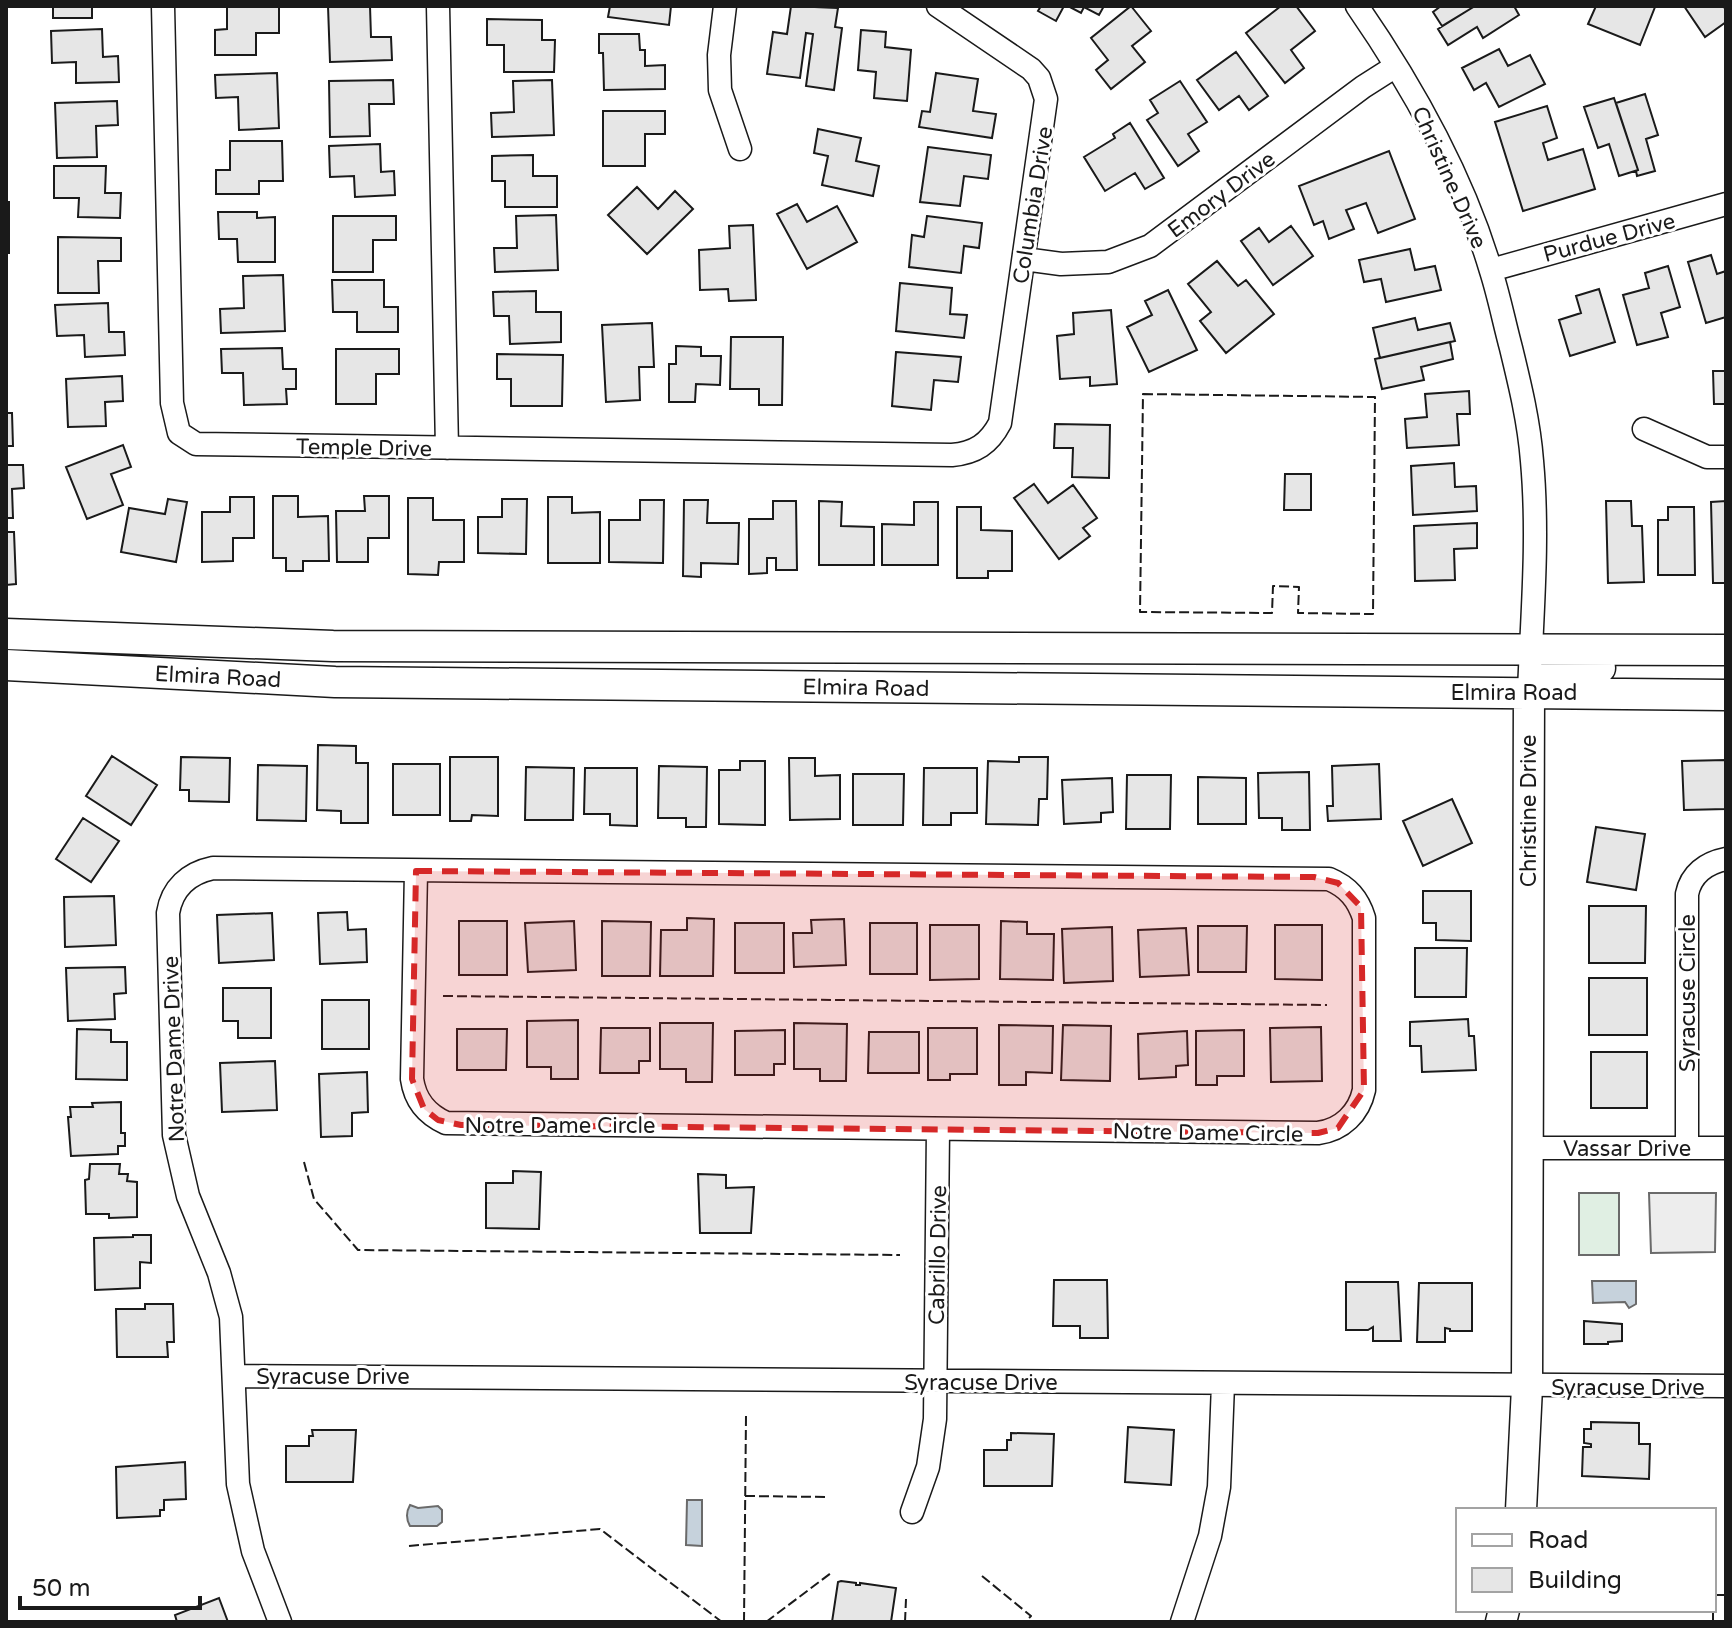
<svg xmlns="http://www.w3.org/2000/svg" width="1732" height="1628" font-family="'Varela Round',sans-serif">
<style>
.green{fill:#e0efe3;stroke:#6a6a6a;stroke-width:2}
.parking{fill:#ededed;stroke:#6a6a6a;stroke-width:2}
.water{fill:#c6d2dc;stroke:#6a6a6a;stroke-width:2}
.building{fill:#e6e6e6;stroke:#1a1a1a;stroke-width:2}
.lines{fill:none;stroke-linecap:round;stroke-linejoin:round}
.street-casing{stroke:#1a1a1a;stroke-width:25}
.secondary-casing{stroke:#1a1a1a;stroke-width:33}
.street{stroke:#fff;stroke-width:22}
.secondary{stroke:#fff;stroke-width:30}
.fence{stroke:#1a1a1a;stroke-width:2;stroke-dasharray:10 4;stroke-linecap:butt}
.marked{fill:#d62828;fill-opacity:0.2;stroke:#d62828;stroke-width:6;stroke-dasharray:16 10;stroke-linejoin:round}
.labels{text-anchor:middle;stroke-width:6;stroke-linejoin:round;paint-order:stroke}
.street-label{font-size:22px;fill:#1a1a1a;stroke:#fff}
</style>
<rect width="100%" height="100%" fill="#fff"/>
<!-- green -->
<path class="green" d="M1579,1193H1619V1255H1579Z"/>
<!-- parking -->
<path class="parking" d="M1649,1193H1716L1715,1252L1651,1253Z"/>
<!-- water -->
<path class="water" d="M1592,1281H1636V1304L1629,1308L1625,1302L1593,1303Z
M687,1500H702V1546L686,1545Z
M410,1505L418,1508L438,1506L442,1510V1522L437,1526H410C406,1519 406,1512 410,1505Z"/>
<!-- building -->
<path class="building" d="M53,6H92V18H53Z
M227,6H279V33H256V55H215V30L227,29Z
M328,6H370L371,37H391L392,60L330,62Z
M610,6H671L669,25L608,17Z
M791,6L838,8L835,27L842,28L834,90L806,86L813,34L806,33L800,78L767,74L773,32L787,34Z
M1041,6H1064L1056,21L1038,11Z
M1068,6H1104L1099,15L1084,7L1081,13Z
M1131,6L1151,31L1132,46L1145,62L1111,89L1096,70L1108,60L1091,38Z
M1281,6H1296L1315,31L1291,50L1304,68L1285,83L1246,33Z
M1441,6H1475L1442,26L1433,12Z
M1475,6H1514L1519,15L1483,38L1477,27L1448,45L1438,29Z
M1596,6H1654L1655,7L1640,45L1588,24Z
M1684,6H1723L1726,10V22L1705,37Z
M487,19L542,20V40H555L554,72H504V45H487Z
M102,29L103,57L118,56L119,82L76,83V62L52,63L51,31Z
M861,30L886,32L885,47L911,50L907,101L874,98L876,72L858,70Z
M599,34H639L640,50H645V66L665,65V89L604,90L603,53H599Z
M1499,49L1508,66L1530,55L1545,84L1499,107L1486,83L1474,90L1462,68Z
M1236,52L1268,96L1249,110L1239,96L1219,110L1197,80Z
M277,73L279,128L239,130L238,97L216,98L215,75Z
M936,73L978,79L973,111L996,114L992,138L919,127L922,111L930,112Z
M393,80L394,104H369L370,136L330,137L329,81Z
M552,80L554,135L492,137L491,113L514,112L513,81Z
M1180,81L1207,122L1188,134L1199,151L1178,166L1147,120L1158,113L1150,100Z
M1645,94L1658,135L1646,139L1655,171L1637,176L1636,171L1638,170L1616,103Z
M1614,98L1638,170L1619,176L1609,144L1598,148L1584,107Z
M117,101L118,125L96,126L97,157L57,158L55,103Z
M1547,106L1557,138L1543,143L1548,160L1583,149L1595,189L1523,211L1495,122Z
M603,111H665V134H645V166H603Z
M1130,123L1164,178L1145,189L1135,173L1105,191L1084,157L1115,138L1113,134Z
M818,129L861,138L856,161L879,166L873,196L822,185L828,156L814,153Z
M230,141H282L283,181H259V194H216V170H230Z
M380,144L381,172L394,171L395,195L355,197L354,176L330,177L329,146Z
M928,147L991,155L988,179L964,176L960,206L920,202Z
M1389,151L1415,219L1378,233L1366,203L1346,210L1354,229L1329,239L1323,221L1314,225L1299,186Z
M533,155V176H557V207H505V181H492V156Z
M54,166H106L105,193H121L120,218L78,217L79,198H54Z
M637,187L658,209L675,191L693,209L647,254L608,215Z
M6,202H9V253H6Z
M797,204L807,222L837,206L857,242L807,269L777,214Z
M218,212H257V218L275,217V262H238L237,239H219Z
M556,215L558,270L495,272L494,248H517L516,216Z
M333,216H396V240H373V272H333Z
M927,216L982,223L979,248L964,246L961,273L909,267L912,235L924,237Z
M753,225L756,300L729,301L728,289L700,290L699,250L730,248L729,226Z
M1291,226L1313,256L1273,285L1241,241L1259,228L1269,242Z
M58,237L121,238V261H98L99,293H58Z
M1410,249L1415,270L1435,266L1441,290L1386,302L1381,279L1364,282L1359,260Z
M1711,255L1717,274L1726,271V317L1706,323L1688,262Z
M1217,261L1238,286L1246,280L1274,314L1226,353L1200,321L1211,312L1188,284Z
M1668,266L1680,307L1661,313L1668,337L1637,345L1623,295L1649,288L1645,273Z
M283,275L285,331L221,333L220,309L244,308L243,276Z
M332,280H384V307H398V332H357V312H333Z
M900,283L952,288L950,314L967,315L964,338L896,331Z
M1599,289L1615,342L1570,356L1559,320L1581,313L1576,296Z
M1168,290L1197,350L1149,372L1127,327L1152,315L1145,301Z
M536,291V312H561V342L510,344L509,316H494L493,292Z
M108,303L109,332H124L125,355L85,357L84,335L57,336L55,305Z
M1111,310L1117,384L1090,386V377L1060,379L1057,336L1074,334L1073,313Z
M1415,318L1418,330L1450,323L1455,341L1380,358L1373,328Z
M652,323L654,367H639L640,400L606,402L602,325Z
M731,337H783L782,405H759V389H730Z
M1450,342L1453,359L1421,367L1424,380L1382,389L1375,359Z
M676,346L701,347V356H721L720,385L696,384L695,402H669V364H676Z
M282,348L283,369H296V389H286L287,404L244,405L243,373H222L221,349Z
M336,349H399V374H376V404H336Z
M896,352L961,357L958,382L934,380L931,410L892,406Z
M497,354L563,355L562,406H511V379H497Z
M1713,371H1726V404H1714Z
M122,376L123,401L105,402L106,426L68,427L66,379Z
M1469,391L1470,414H1457L1459,445L1407,448L1405,419L1427,417L1425,394Z
M6,413H12L13,446H6Z
M1055,424L1110,425L1109,478L1072,477L1073,448H1054Z
M123,445L131,467L111,474L123,505L87,519L66,467Z
M1454,463L1455,487L1476,486L1477,511L1413,515L1411,466Z
M6,465H23L24,488L12,489L13,518H6Z
M1285,474H1311V510H1284Z
M1034,484L1048,503L1073,485L1097,518L1083,528L1090,536L1059,559L1014,498Z
M273,496H298V517L328,516L329,561H303V571H286V558H273Z
M364,496H389V538H368V562H337L336,511H365Z
M230,497H254V538H233V561L202,562V512H230Z
M548,497H572V513L600,512V563H548Z
M408,498H433V520H464V562H439L438,575L408,574Z
M168,499L187,502L176,562L121,552L129,508L165,514Z
M502,499H527L526,554L478,553V517H502Z
M640,500H664L663,563L609,562V520H640Z
M684,500H708L707,523H739L738,564L701,563V577L683,576Z
M773,501H796L797,570H776V558H767V573L749,574V519H773Z
M819,501L842,502L841,526L874,527V565H819Z
M1606,501H1631L1632,526H1642L1644,582L1608,583Z
M1726,501V583H1713L1711,502Z
M914,502H938V565H882V524L914,525Z
M957,507H981V530L1012,531V571H988V578H957Z
M1668,507H1694L1695,575H1658V520H1668Z
M1477,523V548L1454,549L1455,580L1415,581L1414,526Z
M6,532H14L16,584L6,585Z
M318,745L356,746V763H368V823H341V811L317,810Z
M112,756L157,785L131,825L86,796Z
M181,757L230,758L229,802L189,801V790H180Z
M450,757H498V816L472,815L471,821H450Z
M1019,757H1048L1047,799H1039L1038,825L986,824L988,761L1019,762Z
M789,758H815V776L840,775V819L790,820Z
M1726,760V809L1684,810L1682,761Z
M740,761H765V825L719,824V770H740Z
M393,764H440V815H393Z
M1379,764L1381,819L1328,821L1327,806H1333L1332,766Z
M258,765L307,766L306,821L257,820Z
M659,766L707,767L706,827H686V818H658Z
M526,767L574,768L573,820H525Z
M585,768H637V826L610,825V814H584Z
M924,768H977V813H951V825H923Z
M1309,772L1310,830H1282V818H1259L1258,773Z
M853,774H904L903,825H853Z
M1127,775H1171L1170,829H1126Z
M1198,777L1246,778V824H1198Z
M1112,778L1113,812L1101,813V822L1064,824L1062,780Z
M1452,799L1472,843L1423,866L1403,821Z
M83,818L119,841L91,882L56,859Z
M1596,827L1645,834L1636,890L1587,882Z
M1423,891H1471V941L1436,940V923H1423Z
M114,896L116,945L65,947L64,897Z
M1589,906H1646L1645,963H1589Z
M347,912L348,930L366,929L367,962L320,964L318,913Z
M272,913L274,960L219,963L217,915Z
M687,918L714,919L713,976H660L661,930H687Z
M844,919L846,965L794,967L793,933H812L811,920Z
M459,921H507V975H459Z
M574,921L576,970L528,972L525,923Z
M602,921L651,922L650,976H602Z
M1001,921L1027,922V934H1054L1053,980L1000,979Z
M735,923H784V973H735Z
M870,923H917V974H870Z
M930,925H979V979L930,980Z
M1275,925H1322V980L1275,979Z
M1198,926H1247L1246,972H1198Z
M1112,927L1113,981L1064,983L1062,929Z
M1186,928L1189,975L1140,977L1138,930Z
M1415,948H1467L1466,997H1415Z
M125,967L126,993L114,994L115,1019L68,1021L66,968Z
M1589,978H1647V1035H1589Z
M223,988H271V1038H238V1021H223Z
M322,1000H369V1049H322Z
M1468,1019L1469,1036H1474L1476,1070L1422,1072L1421,1046H1410V1022Z
M578,1020V1079H551V1067H527V1021Z
M660,1023H713L712,1082H686V1069H660Z
M794,1023L847,1024L846,1081H820V1069H794Z
M999,1025L1053,1026L1052,1073L1026,1072V1085H999Z
M1063,1025L1111,1026L1110,1081L1061,1080Z
M1321,1027L1322,1081L1271,1082L1270,1028Z
M601,1028H650V1061H639V1073H600Z
M928,1028H977V1074H950V1080H928Z
M77,1029L111,1030V1042H127V1080L76,1079Z
M457,1029H507L506,1070H457Z
M785,1030V1064H774V1075H735V1031Z
M1244,1030V1076H1217V1085H1196V1031Z
M1187,1031L1188,1065L1176,1066V1077L1139,1079L1138,1034Z
M869,1032H919V1073H868Z
M1591,1052H1647V1108H1591Z
M275,1061L277,1110L222,1112L220,1063Z
M367,1072L368,1112L352,1113V1136L321,1137L319,1074Z
M121,1102V1133H125V1146H118V1154L71,1156L68,1117H71L70,1107H93L92,1103Z
M90,1164H120L119,1174H128L127,1181L137,1182V1217L109,1218V1214H86L85,1180L89,1179Z
M513,1171L541,1172L539,1229L486,1228V1183H513Z
M698,1174L726,1175V1188L754,1187L751,1233H700Z
M133,1235H151V1263L140,1262V1288L95,1290L94,1238L133,1237Z
M1054,1280H1107L1108,1338H1080V1326H1053Z
M1346,1282H1398L1401,1341H1373V1327L1368,1330H1346Z
M1419,1283H1472V1331H1450V1329L1445,1328V1342H1417Z
M145,1304H173L174,1342H167L168,1357H117L116,1309H145Z
M1584,1321L1622,1324V1341L1608,1342V1344H1584Z
M1591,1422L1639,1423V1444H1650L1649,1479L1582,1476L1583,1447H1591V1444L1584,1443V1429H1591Z
M1128,1427L1174,1430L1171,1485L1125,1482Z
M312,1430H356L353,1482H286V1446H309V1436H313Z
M1011,1433L1054,1434L1052,1486H984V1450H1007V1440H1011Z
M185,1462L186,1499L164,1500V1510H160V1516L117,1518L116,1467Z
M841,1581L856,1583V1585H860V1583L896,1588L891,1622H832L838,1582Z
M219,1598L228,1622H177L175,1615Z"/>
<g class="lines">
<defs>
<path id="street" d="M163,6L172,403L179,433L196,444L952,455C975,453 989,444 1000,423L1046,99L1039,78L1031,69L938,6
M438,6L447,448
M725,6L719,55L720,90L740,149
M1357,6C1413,87 1463,176 1491,271C1499,296 1504,322 1511,348C1520,385 1529,422 1532,461C1539,538 1532,615 1529,692
M1024,259L1061,264L1108,262L1150,246L1363,87L1396,66
M1491,270L1726,204
M1644,429L1707,457H1726
M1528,1148H1726
M1687,1148V894C1691,874 1706,863 1726,859
M235,1376L1726,1386
M912,1512L928,1467L935,1419L938,1129
M280,1622L253,1551L238,1484L231,1317L219,1273L188,1196L174,1135L168,913C172,888 189,873 213,868L1329,879C1348,887 1358,899 1364,918V1090C1359,1113 1342,1130 1318,1133L446,1123C426,1114 415,1100 412,1079L416,871
M1182,1622L1210,1536L1219,1487L1223,1384"/>
<path id="secondary" d="M6,634L333,646L1726,650
M6,665L335,682L1726,695
M1521,1510L1527,1387L1529,692C1544,668 1575,668 1600,668
M1501,1622L1504,1610"/>
</defs>
<!-- street casing -->
<use href="#street" class="street-casing"/>
<!-- secondary casing -->
<use href="#secondary" class="secondary-casing"/>
<!-- street -->
<use href="#street" class="street"/>
<!-- secondary -->
<use href="#secondary" class="secondary"/>
<!-- fence -->
<path class="fence" d="M1143,394L1375,397L1373,614L1298,613L1299,587L1273,586L1272,613L1140,612Z
M443,996L1327,1005
M304,1162L314,1199L358,1250L900,1255
M745,1496L826,1497
M409,1546L600,1529L722,1622
M982,1576L1031,1616L1025,1622
M1714,1595H1726
M744,1622L746,1416
M766,1622L831,1573
M905,1622L906,1599
M1713,1622V1610"/>
</g>
<!-- marked area -->
<path class="marked" d="M416,871L1314,877L1338,883L1361,907L1364,1090L1338,1128L1318,1133L461,1125L438,1120L424,1109L412,1079Z"/>
<g class="labels">
<!-- street labels -->
<g class="street-label">
<text transform="translate(1450 177) rotate(66)" y="8">Christine Drive</text>
<text transform="translate(1221 194) rotate(-37)" y="8">Emory Drive</text>
<text transform="translate(1032 205) rotate(-81)" y="8">Columbia Drive</text>
<text transform="translate(1609 237) rotate(-15)" y="8">Purdue Drive</text>
<text transform="translate(364 447) rotate(1)" y="8">Temple Drive</text>
<text transform="translate(218 676) rotate(3)" y="8">Elmira Road</text>
<text transform="translate(866 687) rotate(1)" y="8">Elmira Road</text>
<text x="1514" y="700">Elmira Road</text>
<text transform="translate(1528 811) rotate(-90)" y="8">Christine Drive</text>
<text transform="translate(1687 993) rotate(-90)" y="8">Syracuse Circle</text>
<text transform="translate(173 1049) rotate(-92)" y="8">Notre Dame Drive</text>
<text x="560" y="1133">Notre Dame Circle</text>
<text transform="translate(1208 1132) rotate(1)" y="8">Notre Dame Circle</text>
<text x="1627" y="1156">Vassar Drive</text>
<text transform="translate(937 1255) rotate(-89)" y="8">Cabrillo Drive</text>
<text x="333" y="1384">Syracuse Drive</text>
<text x="981" y="1390">Syracuse Drive</text>
<text x="1628" y="1395">Syracuse Drive</text>
</g>
</g>
<!-- border -->
<rect width="1732" height="1628" fill="none" stroke="#1a1a1a" stroke-width="16"/>
<!-- legend -->
<rect x="1456" y="1508" width="260" height="104" fill="#ffffff" stroke="#a3a3a3" stroke-width="2"/>
<rect x="1472" y="1534" width="40" height="12" fill="#ffffff" stroke="#a3a3a3" stroke-width="2"/>
<text x="1528" y="1548" font-size="24" fill="#1a1a1a">Road</text>
<rect x="1472" y="1568" width="40" height="24" fill="#e6e6e6" stroke="#a3a3a3" stroke-width="2"/>
<text x="1528" y="1588" font-size="24" fill="#1a1a1a">Building</text>
<!-- scale -->
<path d="M20 1596v12h180v-12" fill="none" stroke="#1a1a1a" stroke-width="4"/>
<text x="32" y="1596" font-size="24" fill="#1a1a1a" stroke="#ffffff" stroke-width="6" paint-order="stroke">50 m</text>
</svg>
